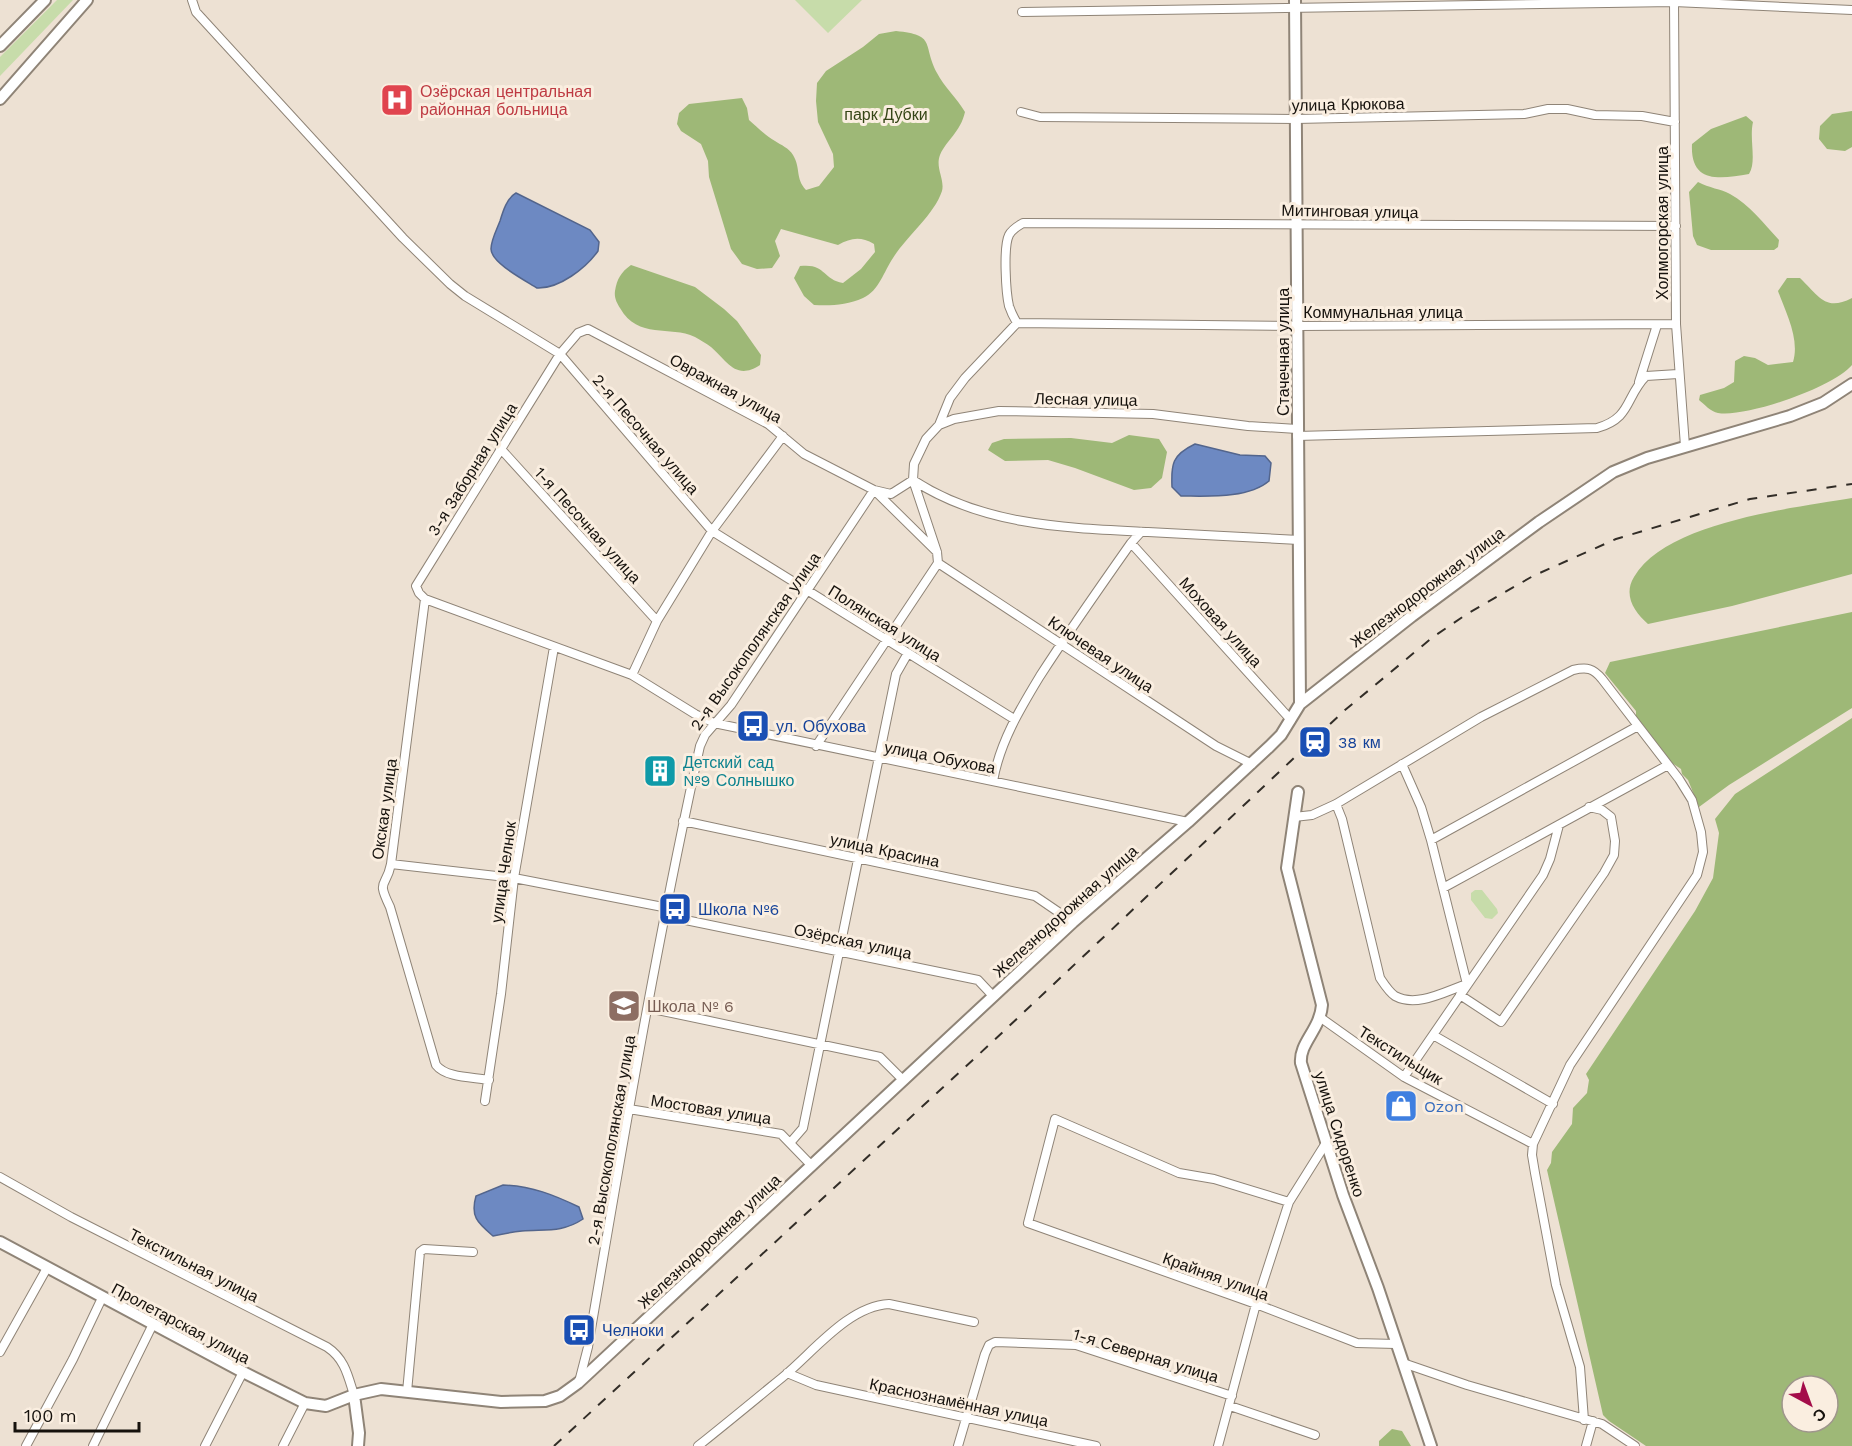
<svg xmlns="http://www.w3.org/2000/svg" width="1852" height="1446" font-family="'Work Sans',sans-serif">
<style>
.green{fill:#c7dcaa}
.forest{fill:#9eb877;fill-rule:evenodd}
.water{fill:#6d89c2;stroke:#53658c;stroke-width:1.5}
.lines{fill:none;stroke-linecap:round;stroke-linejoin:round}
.street-casing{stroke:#8f8477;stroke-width:10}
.secondary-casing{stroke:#8f8477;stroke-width:14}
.street{stroke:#fff;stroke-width:8}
.secondary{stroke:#fff;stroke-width:10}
.rail{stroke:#322d27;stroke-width:2;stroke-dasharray:10 10;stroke-linecap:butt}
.labels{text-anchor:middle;stroke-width:6;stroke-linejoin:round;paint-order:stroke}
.health-label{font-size:16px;fill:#be3a42;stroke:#faeee0;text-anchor:start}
.street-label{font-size:16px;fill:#16120d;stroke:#faeee0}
.park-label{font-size:16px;fill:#354516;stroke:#faeee0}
.transit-label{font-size:16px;fill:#164399;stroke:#faeee0;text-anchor:start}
.culture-label{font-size:16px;fill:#0d838f;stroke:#faeee0;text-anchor:start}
.education-label{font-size:16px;fill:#785e54;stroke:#faeee0;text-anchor:start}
.shop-label{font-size:16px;fill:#366cbe;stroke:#faeee0;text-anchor:start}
</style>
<rect width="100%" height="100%" fill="#ede1d3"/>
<!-- green -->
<path class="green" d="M57,0H73L0,76V57Z
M795,0H862L828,33Z
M1475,890H1482L1497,909L1498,913L1492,919L1485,918L1471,900V893Z"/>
<!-- forest -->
<path class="forest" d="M896,31C937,35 922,44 937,73C944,87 957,98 965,112C960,133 947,139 940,155C935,168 945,179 942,191C934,215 906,237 893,258C884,271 879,291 863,298C847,305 831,306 814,305L804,296L794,278L800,266C826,263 822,279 843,283L861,269L875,252L874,244C860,236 851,238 838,245L781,229L775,241L780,256L772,268L757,269L742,264L731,249L709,177L708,161L701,144L681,131L677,124L679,113L689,104L742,98L747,108L749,120C757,127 766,136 775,141C781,145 789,148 793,155C801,168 795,178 806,190L819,186L834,167L833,154L818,122L816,101L817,83L826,71L863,47L879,34Z
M1852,111V147L1845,151L1827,149L1819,139L1820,126L1832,114Z
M1746,116L1753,122C1749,139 1757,162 1749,174C1720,179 1690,184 1692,144L1711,129Z
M1698,182C1709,188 1721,189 1730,194C1749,204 1764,224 1779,240L1778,247L1774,250H1711L1697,245L1693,236L1689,192Z
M631,265L695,287L724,309L737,321L761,355L760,365C736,381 727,361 711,347C706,343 700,340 695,337C670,325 638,340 620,308C617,303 614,298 615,291C617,279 621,272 631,265Z
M1787,278H1800C1819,296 1825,312 1852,298V365C1834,387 1746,418 1718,413C1711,412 1704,404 1699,400L1700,395L1724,388L1734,382L1735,361L1744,356L1755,358L1768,365L1793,362C1800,339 1786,313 1778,291Z
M1129,435L1159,439L1167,452L1162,478L1151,488L1134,490L1075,468L1048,460L1005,461L988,450L992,443L1004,439L1071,438L1112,443Z
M1852,498V574L1732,606L1648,624C1634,612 1623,595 1634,577C1666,522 1793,508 1852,498Z
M1852,612V708L1729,785L1699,807L1688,780L1682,774L1681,769L1666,759L1636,719V711L1605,673L1610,662Z
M1852,718V1446H1646L1609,1421L1603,1415L1547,1170L1551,1163L1552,1152L1572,1124L1573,1108L1587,1093L1589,1080L1586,1074L1695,911L1713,878L1719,833L1715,819L1735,794ZM1792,1386H1828V1422H1792Z
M1392,1429L1402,1431L1411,1446H1379V1441Z"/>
<!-- water -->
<path class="water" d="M516,193L590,230L599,242L598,251C586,268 559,289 537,288C526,281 491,263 491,249C491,240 497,229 500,221C503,211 507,198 516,193Z
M1195,444L1240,455L1265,456L1271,463L1269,481C1248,499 1207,496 1181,496L1172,487C1171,464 1172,455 1195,444Z
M503,1185C532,1186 554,1195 579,1207L583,1219C562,1233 545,1229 522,1231C512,1232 502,1234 493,1236C478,1223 470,1217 476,1196Z"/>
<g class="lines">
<defs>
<path id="street" d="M192,0L196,12L403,238L450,284L465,296L560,354L712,531L1014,719
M1674,0L1676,324L1685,446
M1022,12L1674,2L1852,10
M1021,112L1040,117L1296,119L1524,114L1548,109H1567L1595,115L1642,116L1675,122
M1017,323C1014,318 1011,312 1009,306C1006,293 1003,247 1009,235C1012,229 1018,226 1023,223L1676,226
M1017,323L1298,326L1676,324
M1639,382L1657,325
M939,425L950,398L965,378L1017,323
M1297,436L1597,428C1632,418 1625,397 1646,376L1678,374
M500,448L657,621
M1131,543L1291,720
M938,563L937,552L913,480L914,464L926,439L939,425L954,419L999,411L1153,414L1248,426L1297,429
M938,563L1216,746L1252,764
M425,599L391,864C386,889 376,878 390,907L436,1065C446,1078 473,1077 489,1080
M632,675L657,621L712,531L783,436
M816,746L938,563
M993,781C1000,742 1020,709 1040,676C1069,631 1100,587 1131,543L1141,532
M1336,804L1342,819L1380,978C1384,984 1389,992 1395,996C1417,1008 1446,991 1467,984L1431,840L1421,807L1402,764
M1294,817L1312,815L1336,804L1481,717L1573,670C1587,667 1593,668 1602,679L1679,779L1692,800L1701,832L1703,852L1697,875L1570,1065L1533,1144L1532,1155L1535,1173L1556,1285L1580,1367L1584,1420
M683,821L1035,896L1073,922
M1188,822L714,723L695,714L632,675L425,599L419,593L416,586L560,354L578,333L588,329L768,424L804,454L874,490L891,494L913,480C983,526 1067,528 1148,532C1198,535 1249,537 1299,540
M1431,840L1638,726
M391,864L514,878L668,908
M1443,888L1668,765
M666,916L978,980L993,996
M1460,995L1501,1022L1604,873L1614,855L1615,841L1611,817L1602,810L1589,807
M648,1008L880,1057L903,1080
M1321,1018L1404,1077L1533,1144
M1433,1035L1553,1104
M1404,1077L1543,875L1550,859L1559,825
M485,1101L501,994L514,878L554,647
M629,1109L781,1134L812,1166
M790,1143L803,1128L896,674L908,653
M0,1177L71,1217L327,1347C345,1359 348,1376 354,1395
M1289,1202L1214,1179L1179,1173L1055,1119L1028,1223L1256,1304L1357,1343L1396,1344
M0,1352L47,1268
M1403,1363L1467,1385L1602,1424L1635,1446
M787,1373L816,1385L1096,1446
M579,1382L588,1347C622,1147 656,945 700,746L705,735L731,705L874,490L937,552
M407,1392L420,1252L424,1249L473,1252
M1230,1406L1315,1435
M26,1446L73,1359L102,1298
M93,1446L153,1324
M205,1446L243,1372
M283,1446L305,1403
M698,1446C727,1423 756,1399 784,1376C814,1351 849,1306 889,1304L974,1322
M958,1446L985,1354L989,1345L995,1342L1076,1345L1232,1396
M1218,1446L1256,1304L1289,1202L1326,1143
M1586,1446L1593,1421"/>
<path id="secondary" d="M1295,0L1300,704
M0,46L45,0
M0,99L87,0
M1298,792L1287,868L1322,1005C1320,1030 1299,1043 1301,1063L1343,1195L1378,1288L1431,1446
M0,1242L243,1372L305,1403L326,1406L354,1395L381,1389L501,1402L545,1401L560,1396L578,1383L1073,922L1188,822L1269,747L1281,735L1300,704L1412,616L1539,522L1613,472L1647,458L1790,416L1823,403L1852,384
M354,1395L359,1433L358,1446"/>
</defs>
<!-- street casing -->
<use href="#street" class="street-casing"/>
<!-- secondary casing -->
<use href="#secondary" class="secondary-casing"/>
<!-- street -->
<use href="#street" class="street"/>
<!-- secondary -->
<use href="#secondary" class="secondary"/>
<!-- rail -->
<path class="rail" d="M554,1446L989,1045L1345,710L1433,637L1467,614L1533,576L1616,539L1750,499L1852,484"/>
</g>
<!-- icons -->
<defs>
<symbol id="hospital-square" viewBox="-11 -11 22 22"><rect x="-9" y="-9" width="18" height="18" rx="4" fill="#e0444e" stroke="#faeee0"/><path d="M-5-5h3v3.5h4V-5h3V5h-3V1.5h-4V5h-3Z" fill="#fff"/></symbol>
<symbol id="bus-square" viewBox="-11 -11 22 22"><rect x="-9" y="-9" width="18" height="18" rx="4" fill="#1a4fb4" stroke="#faeee0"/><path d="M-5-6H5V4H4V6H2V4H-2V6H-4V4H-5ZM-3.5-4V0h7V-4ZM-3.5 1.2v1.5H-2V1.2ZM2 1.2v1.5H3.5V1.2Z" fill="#fff"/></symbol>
<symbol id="station-square" viewBox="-11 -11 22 22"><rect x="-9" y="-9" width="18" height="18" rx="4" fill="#1a4fb4" stroke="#faeee0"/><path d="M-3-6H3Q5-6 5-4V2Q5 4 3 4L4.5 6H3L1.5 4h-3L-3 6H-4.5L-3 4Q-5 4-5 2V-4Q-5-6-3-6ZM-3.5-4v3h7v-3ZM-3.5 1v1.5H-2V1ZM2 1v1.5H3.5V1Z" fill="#fff"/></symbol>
<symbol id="building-square" viewBox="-11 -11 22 22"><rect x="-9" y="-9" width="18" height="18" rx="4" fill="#0f9aa8" stroke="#faeee0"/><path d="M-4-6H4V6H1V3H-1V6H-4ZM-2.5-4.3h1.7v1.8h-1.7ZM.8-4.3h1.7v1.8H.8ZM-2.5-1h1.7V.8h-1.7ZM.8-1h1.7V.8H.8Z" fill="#fff"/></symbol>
<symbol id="school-square" viewBox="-11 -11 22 22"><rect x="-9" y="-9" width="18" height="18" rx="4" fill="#8d6e63" stroke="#faeee0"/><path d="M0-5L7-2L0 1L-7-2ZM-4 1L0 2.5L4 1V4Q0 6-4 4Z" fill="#fff"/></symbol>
<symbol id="shop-square" viewBox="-11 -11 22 22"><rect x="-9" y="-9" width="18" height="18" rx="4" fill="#3f7fe0" stroke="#faeee0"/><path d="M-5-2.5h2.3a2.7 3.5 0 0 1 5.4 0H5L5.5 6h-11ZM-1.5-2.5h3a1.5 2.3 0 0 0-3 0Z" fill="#fff"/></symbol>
</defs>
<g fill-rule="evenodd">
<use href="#hospital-square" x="378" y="81" width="38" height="38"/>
<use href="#bus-square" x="734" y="707" width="38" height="38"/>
<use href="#station-square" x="1296" y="723" width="38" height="38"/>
<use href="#building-square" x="641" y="752" width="38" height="38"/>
<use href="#bus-square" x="656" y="890" width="38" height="38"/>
<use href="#school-square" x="605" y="987" width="38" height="38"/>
<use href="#shop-square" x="1382" y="1087" width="38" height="38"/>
<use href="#bus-square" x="560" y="1311" width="38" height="38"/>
</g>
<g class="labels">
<!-- health labels -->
<g class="health-label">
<text x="420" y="97">Озёрская центральная<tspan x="420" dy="18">районная больница</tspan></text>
</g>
<!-- street labels -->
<g class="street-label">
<text transform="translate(1348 104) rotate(-1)" y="6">улица Крюкова</text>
<text transform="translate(1350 211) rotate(1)" y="6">Митинговая улица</text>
<text transform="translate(1662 223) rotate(-90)" y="6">Холмогорская улица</text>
<text x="1383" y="318">Коммунальная улица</text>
<text transform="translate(1283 352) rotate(-90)" y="6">Стачечная улица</text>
<text transform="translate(726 388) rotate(29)" y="6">Овражная улица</text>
<text transform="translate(1086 399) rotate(1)" y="6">Лесная улица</text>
<text transform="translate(646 434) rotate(49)" y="6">2-я Песочная улица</text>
<text transform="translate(472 469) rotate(-58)" y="6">3-я Заборная улица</text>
<text transform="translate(588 525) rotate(48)" y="6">1-я Песочная улица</text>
<text transform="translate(1427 587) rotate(-37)" y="6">Железнодорожная улица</text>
<text transform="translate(1221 622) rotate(48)" y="6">Моховая улица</text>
<text transform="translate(885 623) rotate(32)" y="6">Полянская улица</text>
<text transform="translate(755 641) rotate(-55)" y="6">2-я Высокополянская улица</text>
<text transform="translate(1101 654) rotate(34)" y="6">Ключевая улица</text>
<text transform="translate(940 757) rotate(11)" y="6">улица Обухова</text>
<text transform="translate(384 809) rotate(-82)" y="6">Окская улица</text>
<text transform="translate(885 850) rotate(12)" y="6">улица Красина</text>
<text transform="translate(503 872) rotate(-82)" y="6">улица Челнок</text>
<text transform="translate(1065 911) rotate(-42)" y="6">Железнодорожная улица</text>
<text transform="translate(853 941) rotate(12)" y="6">Озёрская улица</text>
<text transform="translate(1401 1055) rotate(32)" y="6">Текстильщик</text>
<text transform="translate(711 1109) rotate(9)" y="6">Мостовая улица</text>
<text transform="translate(1340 1134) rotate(72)" y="6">улица Сидоренко</text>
<text transform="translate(611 1140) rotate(-80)" y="6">2-я Высокополянская улица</text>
<text transform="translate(709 1241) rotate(-43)" y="6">Железнодорожная улица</text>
<text transform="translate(194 1265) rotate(27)" y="6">Текстильная улица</text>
<text transform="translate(1216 1276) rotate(20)" y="6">Крайняя улица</text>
<text transform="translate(181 1323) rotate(28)" y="6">Пролетарская улица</text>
<text transform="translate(1146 1355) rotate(17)" y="6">1-я Северная улица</text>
<text transform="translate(959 1402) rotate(12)" y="6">Краснознамённая улица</text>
</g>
<!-- park labels -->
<g class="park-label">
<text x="886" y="120">парк Дубки</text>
</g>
<!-- transit labels -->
<g class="transit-label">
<text x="776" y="732">ул. Обухова</text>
<text x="1338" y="748">38 км</text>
<text x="698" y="915">Школа №6</text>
<text x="602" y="1336">Челноки</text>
</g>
<!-- culture labels -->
<g class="culture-label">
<text x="683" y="768">Детский сад<tspan x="683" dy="18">№9 Солнышко</tspan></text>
</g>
<!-- education labels -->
<g class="education-label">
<text x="647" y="1012">Школа № 6</text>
</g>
<!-- shop labels -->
<g class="shop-label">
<text x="1424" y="1112">Ozon</text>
</g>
</g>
<!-- north arrow -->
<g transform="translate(1810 1404) rotate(139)"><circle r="28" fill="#faeee0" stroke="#9f968c" stroke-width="1.5"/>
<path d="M0-4.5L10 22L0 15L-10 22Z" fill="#a40d4a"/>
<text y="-9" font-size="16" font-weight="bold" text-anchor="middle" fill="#16120d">С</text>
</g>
<!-- scale -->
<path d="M15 1422v9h124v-9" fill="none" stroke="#16120d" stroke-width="3"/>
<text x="24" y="1422" font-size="18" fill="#16120d" stroke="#faeee0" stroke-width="4.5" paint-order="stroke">100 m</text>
</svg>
